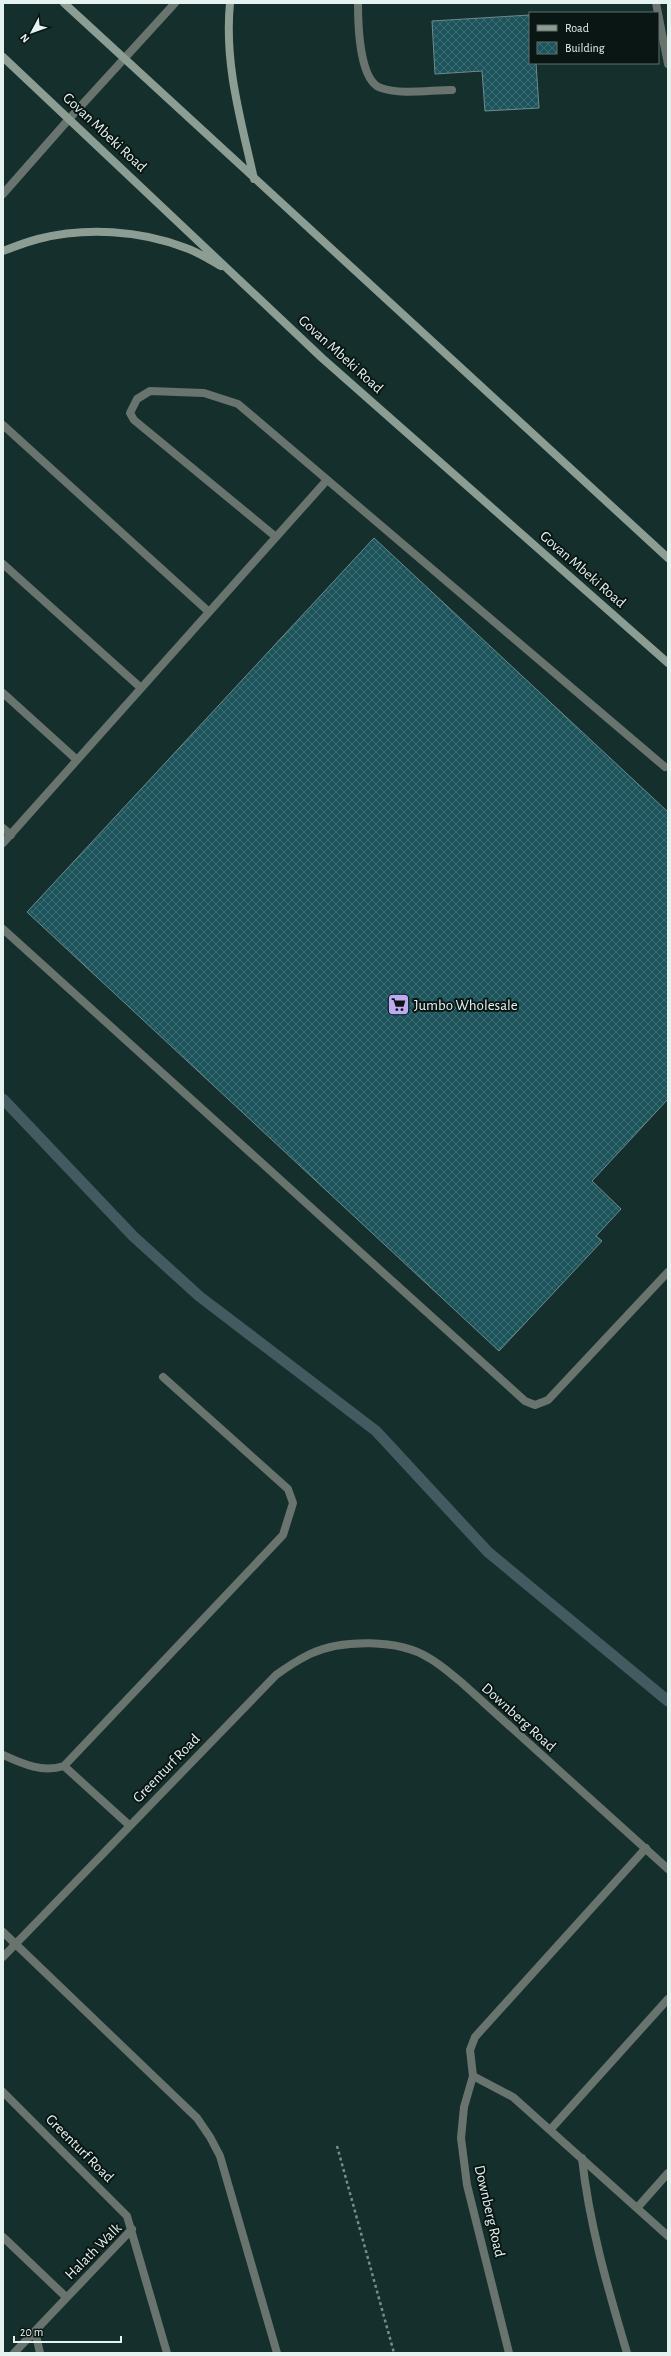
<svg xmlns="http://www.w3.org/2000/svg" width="671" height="2356" font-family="'Alegreya Sans',sans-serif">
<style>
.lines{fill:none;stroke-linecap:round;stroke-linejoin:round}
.stream{stroke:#445a61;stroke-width:11}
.building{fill:url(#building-cross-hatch);stroke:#6d8b8f}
.path{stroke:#778d89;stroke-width:2.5;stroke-dasharray:3 3;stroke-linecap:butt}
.service{stroke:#69746e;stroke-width:8}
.minor{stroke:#69746e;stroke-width:8}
.tertiary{stroke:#69746e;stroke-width:8}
.secondary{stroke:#8c9d94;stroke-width:8}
.labels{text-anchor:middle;stroke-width:4;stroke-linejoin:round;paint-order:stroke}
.street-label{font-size:15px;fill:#e4f3f0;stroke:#0a1614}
.poi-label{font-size:15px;fill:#e4f3f0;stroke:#0a1614;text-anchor:start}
</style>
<defs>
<pattern id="building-cross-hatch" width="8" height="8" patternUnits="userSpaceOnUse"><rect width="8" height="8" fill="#1d545b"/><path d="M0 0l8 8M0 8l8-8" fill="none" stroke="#3e6d73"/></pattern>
</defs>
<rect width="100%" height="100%" fill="#15302c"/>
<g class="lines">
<!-- stream -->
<path class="stream" d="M3,1099L133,1236L199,1296L376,1431L488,1552L668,1701"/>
</g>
<!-- building -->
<path class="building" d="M530,15V63H536L539,108L485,111L482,71L435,74L432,21Z
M374,538L668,812V1099L592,1181L621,1209L596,1236L602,1241L499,1351L27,912Z"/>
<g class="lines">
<!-- path -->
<path class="path" d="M337,2146L394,2353"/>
<!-- service -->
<path class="service" d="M358,3C358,23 359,81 381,88C402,95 430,90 452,90
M656,3L668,64
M3,425L209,612
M276,537L134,420L130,413L137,399L150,391L204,393L238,404L665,767
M3,564L141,688
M3,693L77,760
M3,828L11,835
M3,843L327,480
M3,929L525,1401L535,1405L548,1400L668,1272
M3,1755C23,1764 42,1773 64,1766L283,1535L293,1503L288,1489L163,1377
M64,1766L129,1825"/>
<!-- minor -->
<path class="minor" d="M3,194L69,119
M3,1932L197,2118L210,2137L220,2156L277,2353
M3,1957L276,1675C287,1667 298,1660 310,1654C342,1639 399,1639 429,1658C440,1664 451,1674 461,1682L668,1869
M473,2076L513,2097L668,2236
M3,2092L127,2216L167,2353
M550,2130L668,1999
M582,2158C589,2224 608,2289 627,2353
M637,2208L668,2173
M3,2237L66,2297
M35,2331L40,2353
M14,2353L132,2229
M509,2353L467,2185L461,2138L464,2107L473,2076L470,2050L475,2037L646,1848"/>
<!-- tertiary -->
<path class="tertiary" d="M69,119L175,3"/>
<!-- secondary -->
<path class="secondary" d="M64,3L668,558
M230,3C224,64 241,120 254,179
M3,57L322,358L668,663
M3,251C14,247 26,242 38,239C85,227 140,230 186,248C198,252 210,260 221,266"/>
</g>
<!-- icons -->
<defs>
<symbol id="supermarket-square" viewBox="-11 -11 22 22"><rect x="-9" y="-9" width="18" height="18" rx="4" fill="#bcaaf5" stroke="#0a1614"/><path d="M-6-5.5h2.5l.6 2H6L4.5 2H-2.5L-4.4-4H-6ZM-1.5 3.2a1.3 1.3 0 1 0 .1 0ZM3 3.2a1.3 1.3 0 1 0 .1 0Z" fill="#111"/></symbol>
</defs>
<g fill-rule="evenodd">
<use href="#supermarket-square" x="386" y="992" width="25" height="25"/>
</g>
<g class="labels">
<!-- street labels -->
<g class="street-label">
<text transform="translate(105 132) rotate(43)" y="5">Govan Mbeki Road</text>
<text transform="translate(341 354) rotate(42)" y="5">Govan Mbeki Road</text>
<text transform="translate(583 569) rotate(41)" y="5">Govan Mbeki Road</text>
<text transform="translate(519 1717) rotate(42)" y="5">Downberg Road</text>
<text transform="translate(166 1768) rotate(-46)" y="5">Greenturf Road</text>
<text transform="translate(80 2148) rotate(45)" y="5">Greenturf Road</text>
<text transform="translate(490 2211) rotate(77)" y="5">Downberg Road</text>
<text transform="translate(93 2251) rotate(-45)" y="5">Halath Walk</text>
</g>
<!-- poi labels -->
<g class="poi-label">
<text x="414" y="1010">Jumbo Wholesale</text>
</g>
</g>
<!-- border -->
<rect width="671" height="2356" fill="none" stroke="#e4f3f0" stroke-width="8"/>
<!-- legend -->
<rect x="529" y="12" width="130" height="52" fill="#0a1614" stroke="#616e6c"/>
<rect x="537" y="25" width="20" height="6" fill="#8c9d94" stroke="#616e6c"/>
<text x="565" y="32" font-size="12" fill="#e4f3f0">Road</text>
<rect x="537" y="42" width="20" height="12" fill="url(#building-cross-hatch)" stroke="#616e6c"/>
<text x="565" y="52" font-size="12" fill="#e4f3f0">Building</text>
<!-- north arrow -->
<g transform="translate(32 32) rotate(229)" stroke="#0a1614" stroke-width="3" paint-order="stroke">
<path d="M0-3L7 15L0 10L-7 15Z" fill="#e4f3f0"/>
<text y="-6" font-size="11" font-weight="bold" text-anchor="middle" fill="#e4f3f0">N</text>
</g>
<!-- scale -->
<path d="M14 2336v6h107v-6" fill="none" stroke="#e4f3f0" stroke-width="2"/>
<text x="20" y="2336" font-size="12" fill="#e4f3f0" stroke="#0a1614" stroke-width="3" paint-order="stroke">20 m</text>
</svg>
